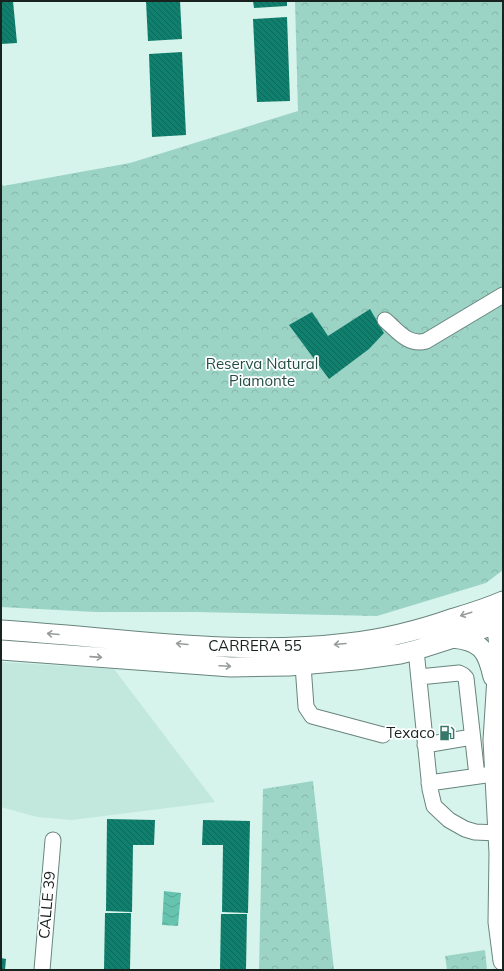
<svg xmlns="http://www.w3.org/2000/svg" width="504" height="971" font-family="Mulish,sans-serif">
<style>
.built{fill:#c2e8dd}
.forest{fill:url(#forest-crowns)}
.water{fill:url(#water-waves)}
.building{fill:url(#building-back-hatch)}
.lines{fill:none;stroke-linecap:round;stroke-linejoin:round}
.minor-casing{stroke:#69847d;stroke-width:17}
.major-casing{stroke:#69847d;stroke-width:21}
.minor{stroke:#fff;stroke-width:15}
.major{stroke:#fff;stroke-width:19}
.oneway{stroke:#979c9b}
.labels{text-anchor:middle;stroke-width:3.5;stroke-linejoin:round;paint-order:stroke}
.park-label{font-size:15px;fill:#244e45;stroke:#fff}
.street-label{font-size:15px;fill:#182320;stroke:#fff}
.poi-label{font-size:15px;fill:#182320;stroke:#fff;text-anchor:end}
</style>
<defs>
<pattern id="forest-crowns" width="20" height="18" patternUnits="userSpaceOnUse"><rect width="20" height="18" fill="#9bd4c5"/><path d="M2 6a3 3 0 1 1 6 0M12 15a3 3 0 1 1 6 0" fill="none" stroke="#85b6a9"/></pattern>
<pattern id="water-waves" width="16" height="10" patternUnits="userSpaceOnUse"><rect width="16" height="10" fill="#65c3ae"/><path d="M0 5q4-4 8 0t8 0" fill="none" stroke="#57a795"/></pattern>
<pattern id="building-back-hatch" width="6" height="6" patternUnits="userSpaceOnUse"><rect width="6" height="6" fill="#107f6d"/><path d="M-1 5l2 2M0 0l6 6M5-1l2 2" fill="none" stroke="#0e6859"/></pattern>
</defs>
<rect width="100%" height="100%" fill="#d6f4eb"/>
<!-- built -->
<path class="built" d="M1,662L114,669L215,802L72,820L37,817L1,807Z"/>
<!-- forest -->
<path class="forest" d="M295,1H503V570L486,583L377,616L195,612H95L1,607V183L3,186L130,163L298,111Z
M313,781L334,970H259L263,789Z
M485,950L487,970H447L445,956Z"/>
<!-- water -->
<path class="water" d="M164,891L181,893L178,926L162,925Z"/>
<!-- building -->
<path class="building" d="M1,1H13L17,43L1,44Z
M146,1H180L182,39L148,41Z
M253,1H287V6L254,8Z
M287,17L290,101L257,102L253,19Z
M182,52L186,135L152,137L149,54Z
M370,309L384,333L369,349L329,379L289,325L312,312L328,336Z
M107,819L155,820L154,845H133L132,912L106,911Z
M203,820L250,821L248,913L222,912L223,845H202Z
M105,913H131L130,970H104Z
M221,914H247L246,970H220Z
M1,958L6,959L5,970H1Z"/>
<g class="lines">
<defs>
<path id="minor" d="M385,320C398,331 408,346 426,341L503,295
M416,650L430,789L434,806L449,820L465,829L475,832L498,833
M303,665L306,707L312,716L383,735
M419,677L459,673L463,675L466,678L477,776
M425,745L472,737
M429,783L486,775
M42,970L53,840"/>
<path id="major" d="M495,613L499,646L493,740L499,853L498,922L503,961
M1,630C116,637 233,657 348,643C385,639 420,630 454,618C471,613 487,608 503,601
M453,638C481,641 487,650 493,677
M1,650L231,667L289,666L356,660L400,654L416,650L503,622"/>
</defs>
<!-- minor casing -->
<use href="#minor" class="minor-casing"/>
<!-- major casing -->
<use href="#major" class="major-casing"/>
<!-- minor -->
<use href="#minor" class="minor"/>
<!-- major -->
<use href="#major" class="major"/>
</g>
<!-- one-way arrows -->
<defs><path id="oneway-shaft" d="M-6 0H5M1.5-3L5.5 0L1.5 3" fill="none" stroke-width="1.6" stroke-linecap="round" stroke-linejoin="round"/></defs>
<g class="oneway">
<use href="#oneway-shaft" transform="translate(466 614) rotate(162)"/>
<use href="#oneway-shaft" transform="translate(53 634) rotate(-175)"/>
<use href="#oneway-shaft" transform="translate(182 644) rotate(-175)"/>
<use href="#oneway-shaft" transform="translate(340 644) rotate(175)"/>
<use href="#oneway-shaft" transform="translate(96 657) rotate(4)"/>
<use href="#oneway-shaft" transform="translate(225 666) rotate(3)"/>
</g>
<!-- icons -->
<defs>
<symbol id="fuel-bare" viewBox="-9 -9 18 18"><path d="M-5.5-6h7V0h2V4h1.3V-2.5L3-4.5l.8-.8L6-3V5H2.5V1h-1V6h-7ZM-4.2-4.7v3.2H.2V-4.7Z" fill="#36796b" stroke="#fff" stroke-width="2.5" paint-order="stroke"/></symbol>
</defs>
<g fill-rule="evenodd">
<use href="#fuel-bare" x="436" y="722" width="22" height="22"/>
</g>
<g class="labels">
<!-- park labels -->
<g class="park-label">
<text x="262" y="369">Reserva Natural<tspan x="262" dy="17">Piamonte</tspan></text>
</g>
<!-- street labels -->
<g class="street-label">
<text x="255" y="651">CARRERA 55</text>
<text transform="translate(47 905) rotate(-85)" y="5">CALLE 39</text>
</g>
<!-- poi labels -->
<g class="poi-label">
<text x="435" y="738">Texaco</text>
</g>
</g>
<!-- border -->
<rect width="504" height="971" fill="none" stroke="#182320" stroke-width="4"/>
</svg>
